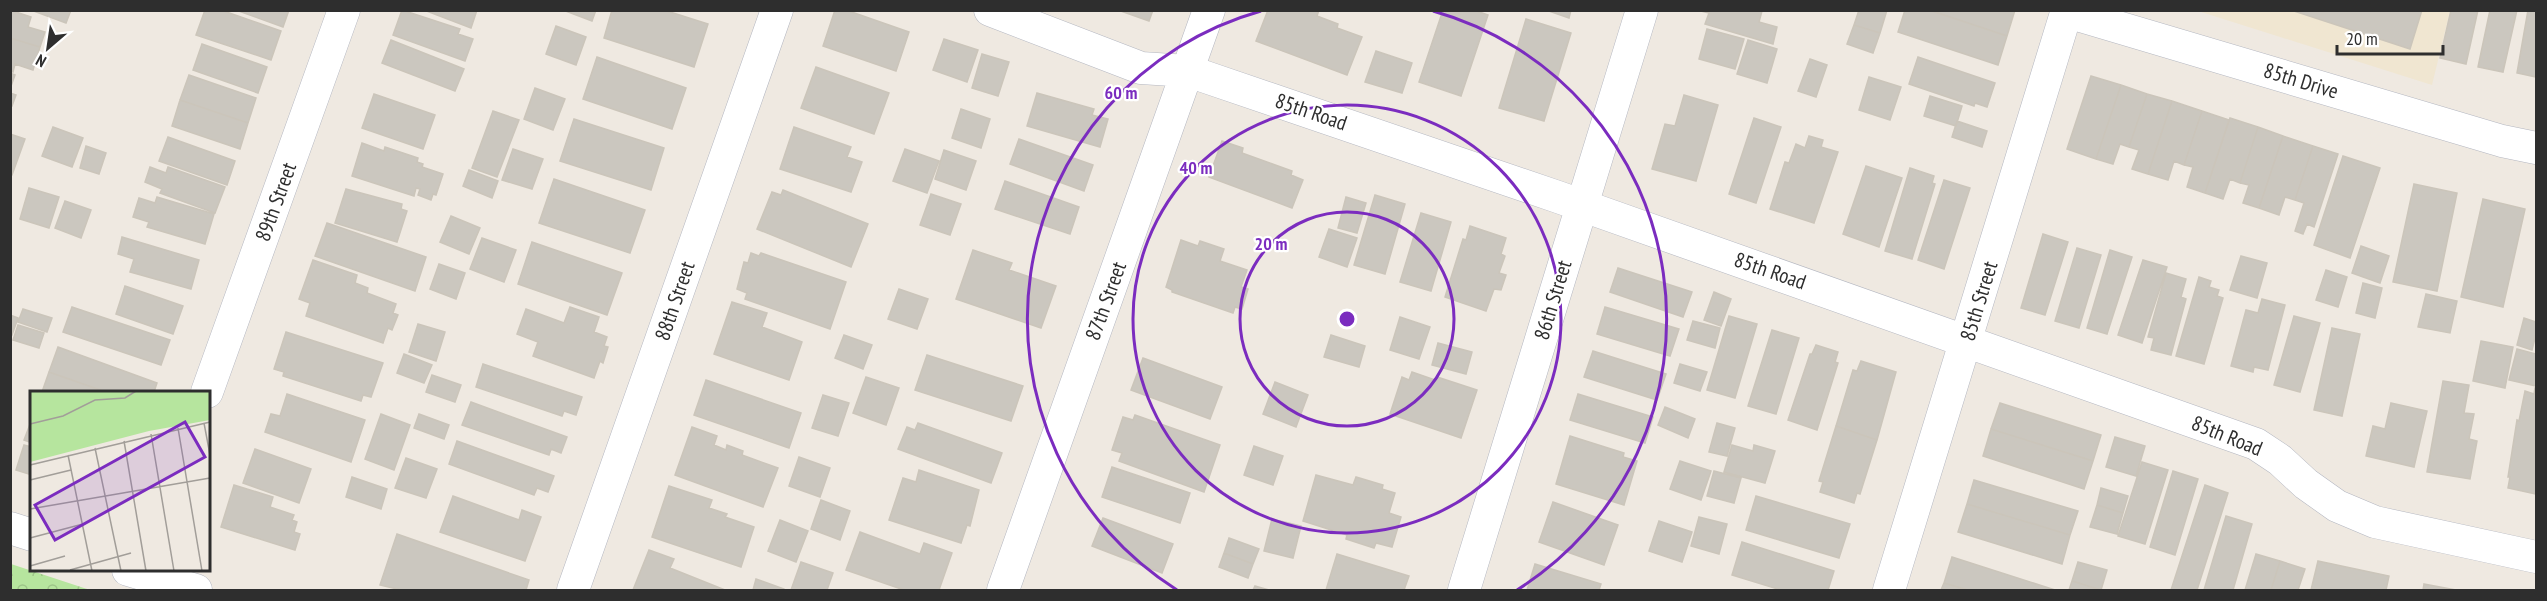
<svg xmlns="http://www.w3.org/2000/svg" width="2547" height="601" font-family="'PT Sans Narrow',sans-serif">
<style>
.education{fill:#f0e6d1}
.park{fill:url(#park-crowns)}
.building{fill:#cbc7bf;stroke:#cbc5ba;stroke-width:1.5}
.lines{fill:none;stroke-linecap:round;stroke-linejoin:round}
.minor-casing{stroke:#b4b7c1;stroke-width:33}
.minor{stroke:#fff;stroke-width:32}
.ring{fill:none;stroke:#7b2cbf;stroke-width:3}
.labels{text-anchor:middle;stroke-width:4.5;stroke-linejoin:round;paint-order:stroke}
.street-label{font-size:21px;fill:#2e2e2e;stroke:#fff}
.inset-road{fill:none;stroke:#a29e99;stroke-width:1.5}
.view{fill:#7b2cbf;fill-opacity:0.15;stroke:#7b2cbf;stroke-width:3}
.inset-edge{fill:none;stroke:#2e2e2e;stroke-width:3}
.centre{fill:#7b2cbf;stroke:#fff;stroke-width:3}
.ring-label{font-size:18px;text-anchor:middle;font-weight:bold;fill:#7b2cbf;stroke:#fff;stroke-width:4.5;stroke-linejoin:round;paint-order:stroke}
</style>
<defs>
<pattern id="park-crowns" width="20" height="18" patternUnits="userSpaceOnUse" patternTransform="scale(1.5)"><rect width="20" height="18" fill="#b6e59e"/><path d="M2 6a3 3 0 1 1 6 0M12 15a3 3 0 1 1 6 0" fill="none" stroke="#9dc588"/></pattern>
</defs>
<rect width="100%" height="100%" fill="#efe9e1"/>
<!-- education -->
<path class="education" d="M2198,11H2450L2432,85Z"/>
<!-- park -->
<path class="park" d="M11,564L90,590H11Z"/>
<!-- building -->
<path class="building" d="M10,10L31,17L28,27L45,32L40,47L10,38Z
M31,10H71L66,23Z
M205,10H221L281,31L271,60L196,35Z
M236,10H289L283,27Z
M402,10L460,29L458,34L473,39L465,61L393,35Z
M424,10H477L471,28Z
M563,10H596L592,21Z
M612,10H664L708,24L694,67L604,38Z
M835,10H846L909,32L896,71L823,46Z
M1118,10H1153L1149,21Z
M1268,10H1319L1317,16L1338,24L1337,28L1362,37L1347,75L1256,41Z
M1443,10H1474L1488,15L1461,96L1419,82Z
M1546,10H1571L1569,18Z
M1859,10H1887L1880,33L1854,25Z
M1905,10H1929L2007,36L1998,65L1898,32Z
M1929,10H2015L2007,36Z
M2291,10H2422L2410,49Z
M2451,10H2478L2466,64L2440,58Z
M2490,10H2517L2503,72L2478,67Z
M2528,10H2536V77L2517,73Z
M1701,11H1762L1759,22L1777,27L1773,44L1705,24L1709,13Z
M1526,19L1571,33L1544,121L1499,108Z
M1854,25L1880,33L1873,53L1847,44Z
M556,26L586,37L576,65L546,54Z
M1707,29L1744,39L1735,69L1699,59Z
M10,38L40,47L33,70L15,64L13,72L10,71Z
M944,39L978,50L967,82L933,70Z
M391,40L464,69L455,91L382,63Z
M1748,40L1777,49L1767,83L1737,74Z
M202,44L267,67L258,93L193,70Z
M1376,51L1412,63L1402,93L1365,82Z
M982,54L1009,62L998,96L972,88Z
M597,57L686,88L672,129L583,99Z
M1918,57L1995,83L1987,107L1975,103L1974,106L1909,84Z
M1810,59L1827,65L1816,97L1798,91Z
M816,67L889,93L874,134L801,108Z
M10,73L15,75L10,89Z
M189,75L256,98L248,123L180,100Z
M2091,76L2121,85L2096,159L2067,149Z
M1869,77L1901,87L1890,120L1859,110Z
M2121,85L2147,94L2129,147L2120,144L2113,164L2096,159Z
M535,88L565,99L553,130L524,119Z
M10,93L16,95L12,106L10,105Z
M1037,93L1094,109L1092,115L1108,119L1100,147L1027,126Z
M374,94L435,115L423,149L362,128Z
M2147,94L2172,101L2148,174L2132,169L2139,150L2129,147Z
M1684,95L1718,105L1696,181L1652,169L1665,124L1675,126Z
M1930,96L1962,106L1956,126L1924,116Z
M180,100L248,123L240,149L172,126Z
M2172,101L2202,111L2184,165L2174,161L2168,180L2148,174Z
M961,109L990,119L981,148L952,138Z
M493,111L519,120L497,177L472,168Z
M2202,111L2229,120L2205,193L2187,187L2193,167L2184,165Z
M1754,118L1781,127L1756,203L1729,194Z
M2230,118L2258,127L2240,183L2230,179L2223,199L2205,193Z
M574,119L664,148L651,190L560,161Z
M1957,121L1987,131L1982,147L1952,137Z
M53,127L83,138L72,167L42,156Z
M794,127L851,147L847,157L862,162L851,192L780,169Z
M2258,127L2283,136L2259,208L2243,203L2249,185L2240,183Z
M10,134L25,139L12,175H10Z
M1809,136L1823,140L1821,147L1838,152L1814,223L1770,209L1785,162L1789,163L1796,144L1805,148Z
M2283,136L2313,146L2295,200L2285,197L2279,215L2259,208Z
M168,137L235,161L227,185L159,161Z
M1019,139L1093,165L1084,191L1010,164Z
M1222,141L1243,148L1242,153L1292,171L1291,175L1303,180L1292,208L1209,177Z
M362,143L384,151L385,147L418,158L417,162L423,164L422,167L443,174L436,195L433,194L431,200L418,195L420,189L416,188L414,196L352,176Z
M86,146L106,153L99,174L80,168Z
M2313,146L2338,154L2314,227L2307,224L2303,234L2295,231L2304,203L2295,200Z
M513,149L543,159L532,189L502,180Z
M905,149L939,161L927,193L893,181Z
M944,150L976,161L966,190L935,179Z
M2343,156L2380,168L2350,258L2314,245Z
M1866,166L1902,178L1879,247L1843,234Z
M150,167L166,173L168,167L225,187L215,213L160,193L162,189L145,182Z
M1910,168L1934,176L1932,183L1935,184L1912,259L1885,251Z
M469,170L498,181L492,198L463,186Z
M554,179L645,210L630,253L539,223Z
M1944,180L1970,188L1944,269L1918,260Z
M1005,181L1079,207L1070,234L995,209Z
M2414,184L2457,193L2437,291L2393,282Z
M29,188L59,197L49,228L20,219Z
M346,189L402,204L401,209L407,211L397,242L335,223Z
M783,190L868,224L851,267L757,229L772,192L781,195Z
M931,194L961,204L950,235L920,225Z
M1375,195L1405,204L1385,274L1354,265Z
M157,197L214,214L205,244L147,227L149,222L133,217L139,198L155,203Z
M1346,197L1366,203L1357,233L1338,228Z
M2483,199L2525,209L2503,307L2461,297Z
M65,201L91,210L81,238L55,228Z
M1421,213L1451,222L1431,291L1400,282Z
M451,216L480,228L469,254L440,242Z
M327,223L426,257L415,291L315,256Z
M1470,226L1506,238L1501,254L1505,256L1499,273L1506,275L1501,290L1494,289L1486,311L1445,297L1463,239L1466,240Z
M1329,229L1357,238L1347,267L1319,257Z
M2043,234L2068,242L2045,315L2021,308Z
M122,237L199,260L191,289L130,272L134,259L118,254Z
M482,238L516,250L504,282L470,269Z
M1181,240L1198,246L1200,241L1224,249L1220,261L1247,270L1241,287L1248,289L1242,309L1235,307L1233,313L1172,292V290L1166,287Z
M532,242L622,273L607,315L518,284Z
M2361,246L2389,256L2380,283L2352,273Z
M2077,248L2101,255L2079,328L2055,321Z
M973,250L1012,263L1009,270L1056,286L1041,328L956,299Z
M2110,250L2132,257L2107,334L2087,328Z
M751,253L759,256L761,253L846,282L830,329L745,299L747,293L737,289L744,262L748,263Z
M2241,256L2267,263L2257,298L2230,290Z
M313,260L357,275L355,283L368,288L367,293L396,304L393,313L398,315L392,330L388,328L383,343L306,316L310,303L299,299Z
M2143,260L2167,267L2142,343L2118,335Z
M439,264L465,273L456,299L430,289Z
M1618,268L1692,292L1683,317L1610,292Z
M2326,270L2347,277L2338,307L2316,300Z
M2166,273L2186,279L2181,297L2186,299L2171,355L2151,350L2154,338L2148,337Z
M2199,277L2211,281L2209,287L2219,290L2217,296L2223,298L2204,364L2176,356Z
M2363,283L2382,288L2375,318L2356,313Z
M125,286L183,306L173,334L116,314Z
M899,289L928,299L917,329L888,319Z
M1714,292L1731,299L1721,326L1704,320Z
M2426,294L2457,301L2450,333L2418,327Z
M2262,299L2285,305L2268,370L2254,367L2253,372L2231,366L2246,310L2258,313Z
M732,302L767,313L762,327L802,342L789,380L714,354Z
M72,307L170,340L161,365L63,332Z
M570,307L599,317L594,332L607,337L604,346L608,347L603,363L600,361L594,378L533,356L538,342L517,334L526,309L564,323Z
M1605,307L1679,329L1670,356L1597,334Z
M23,309L52,318L47,332L18,322Z
M10,315L18,318L12,335L10,334Z
M1729,316L1757,324L1735,398L1707,390Z
M2294,316L2320,323L2300,392L2274,385Z
M1400,317L1430,327L1419,359L1390,350Z
M2524,318L2536,322V334L2532,350L2517,345Z
M1693,321L1720,328L1715,348L1687,340Z
M418,324L445,332L436,361L409,352Z
M18,325L44,333L39,348L13,340Z
M2332,328L2360,334L2342,416L2314,410Z
M1772,330L1799,338L1776,414L1748,406Z
M286,332L383,363L371,397L363,395L361,401L283,376L284,372L274,369Z
M844,335L872,345L863,369L835,358Z
M1331,335L1365,346L1359,367L1324,357Z
M2481,341L2513,347L2505,388L2473,381Z
M1438,343L1472,352L1466,374L1432,365Z
M1816,345L1838,352L1835,362L1838,363L1817,430L1788,420L1810,354H1812Z
M58,347L157,383L154,392H106L49,372Z
M2517,349L2536,354V386L2509,380Z
M1593,351L1666,374L1657,400L1584,377Z
M404,354L432,365L424,383L397,373Z
M927,355L1023,386L1011,421L915,390Z
M1143,358L1222,387L1210,419L1131,390Z
M1861,361L1896,372L1877,440L1836,426L1853,370L1857,371Z
M483,364L582,397L576,415L564,411L562,416L476,387Z
M1680,364L1707,372L1700,391L1674,383Z
M49,372L106,392H42Z
M1412,372L1435,380L1437,377L1477,390L1461,438L1390,414L1402,377L1409,380Z
M432,375L461,385L455,402L426,392Z
M866,377L899,388L886,425L853,413Z
M706,380L801,413L789,448L694,415Z
M2443,381L2469,385L2464,413L2474,414L2469,439L2477,441L2470,479L2427,472Z
M1275,382L1308,395L1296,427L1263,414Z
M2535,388H2536V494L2508,488L2510,477H2508L2517,420L2519,421L2525,391L2534,394Z
M287,394L365,420L351,462L265,432L271,414L280,416Z
M1578,394L1653,417L1645,443L1570,420Z
M823,395L849,403L838,436L812,428Z
M471,402L567,437L561,453L551,449L549,455L462,425Z
M2000,403L2101,435L2093,461L1991,429Z
M2391,403L2427,411L2414,467L2366,456L2373,426L2385,429Z
M1665,407L1695,419L1688,438L1658,425Z
M381,414L410,425L394,470L365,459Z
M419,414L449,425L444,439L414,428Z
M1135,415L1220,445L1204,492L1119,461L1122,453L1112,450L1123,417L1133,420Z
M32,419V443L24,440Z
M918,423L1002,453L991,483L898,449L907,427L915,430Z
M1717,423L1735,428L1727,456L1709,452Z
M1836,426L1877,440L1860,494L1857,493L1854,503L1820,492L1823,482L1819,481Z
M692,427L717,436L714,445L726,450L727,445L743,451L742,455L778,468L763,507L675,475Z
M1991,429L2093,461L2084,489L1983,456Z
M1570,436L1624,453L1623,457L1637,461L1624,505L1556,484Z
M2115,437L2145,446L2136,476L2106,467Z
M457,441L554,476L548,492L537,488L534,495L449,464Z
M24,445L32,447V475L16,470Z
M1732,445L1753,451L1754,445L1775,451L1765,483L1724,472Z
M1254,446L1283,456L1273,485L1244,475Z
M255,449L311,469L299,503L243,483Z
M799,457L830,468L820,497L789,486Z
M406,458L437,469L426,498L395,488Z
M1680,461L1711,471L1701,500L1670,489Z
M2142,462L2168,470L2145,544L2118,536Z
M1112,467L1190,493L1180,523L1102,497Z
M919,470L979,490L970,526L967,525L961,543L889,520L903,478L916,482Z
M1714,471L1741,478L1734,503L1707,496Z
M2173,471L2198,479L2175,555L2150,547Z
M1316,475L1353,485L1356,477L1383,485L1382,489L1395,493L1389,513L1401,517L1392,547L1376,543L1374,548L1346,539L1347,535L1303,521Z
M352,477L387,489L381,509L346,497Z
M1974,480L2078,511L2070,535L1967,504Z
M234,485L273,497L270,507L294,515L292,520L297,522L294,532L300,534L295,550L221,527Z
M2205,485L2228,493L2197,590H2171Z
M669,486L712,500L709,508L727,514L725,517L754,527L741,567L652,537Z
M2101,488L2128,496L2123,513L2097,505Z
M453,496L519,520L522,510L541,517L525,561L440,532Z
M1756,496L1850,524L1839,558L1746,530Z
M821,500L850,511L840,540L811,529Z
M1553,502L1618,525L1604,565L1539,542Z
M1967,504L2070,535L2062,564L1958,532Z
M2097,505L2123,513L2117,534L2090,527Z
M2226,516L2252,524L2233,590H2204Z
M1699,517L1727,524L1719,554L1691,546Z
M1103,518L1173,544L1162,573L1092,546Z
M1272,519L1301,526L1293,558L1264,551Z
M780,520L808,531L796,562L768,551Z
M1659,521L1692,532L1682,562L1649,551Z
M860,532L920,554L924,543L952,553L939,590H904L846,570Z
M397,534L529,580L526,590H401L380,585Z
M1229,538L1259,549L1253,564L1224,553Z
M1742,542L1834,571L1828,590H1781L1732,575Z
M649,550L674,559L670,568L725,590H633Z
M1224,553L1253,564L1248,578L1219,567Z
M1337,554L1409,576L1404,590H1326Z
M2256,554L2280,561L2271,590H2245Z
M1952,557L2055,590H1968L1944,583Z
M2280,561L2305,569L2298,590H2271Z
M2318,561L2389,576L2386,590H2311Z
M801,562L833,573L827,590H791Z
M2078,562L2107,570L2101,590L2072,581Z
M1535,564L1601,584L1599,590H1527Z
M756,579L784,589V590H753Z
M2072,581L2101,590H2069Z
M1944,583L1968,590H1941Z
M2424,584L2456,590H2423Z
M1255,586L1269,590H1253Z"/>
<g class="lines">
<defs>
<path id="minor" d="M990,10L1141,68L1188,71L1558,197L2256,444L2280,460L2306,484L2337,506L2375,522L2536,557
M2067,12L2502,141L2536,148
M207,392L344,10
M10,528L32,535
M128,570L196,590
M573,590L777,10
M1003,590L1209,10
M1464,590L1642,10
M1889,590L2067,10"/>
</defs>
<!-- minor casing -->
<use href="#minor" class="minor-casing"/>
<!-- minor -->
<use href="#minor" class="minor"/>
</g>
<!-- distance rings -->
<g class="ring">
<circle cx="1347" cy="319" r="107"/>
<circle cx="1347" cy="319" r="214"/>
<path d="M1177 590A320 320 0 0 1 1261 11M1433 11A320 320 0 0 1 1517 590"/>
</g>
<g class="labels">
<!-- street labels -->
<g class="street-label">
<text transform="translate(2301 81) rotate(17)" y="7">85th Drive</text>
<text transform="translate(1311 112) rotate(19)" y="7">85th Road</text>
<text transform="translate(276 202) rotate(-70)" y="7">89th Street</text>
<text transform="translate(1770 271) rotate(19)" y="7">85th Road</text>
<text transform="translate(1553 300) rotate(-73)" y="7">86th Street</text>
<text transform="translate(675 301) rotate(-71)" y="7">88th Street</text>
<text transform="translate(1106 301) rotate(-70)" y="7">87th Street</text>
<text transform="translate(1979 301) rotate(-73)" y="7">85th Street</text>
<text transform="translate(2227 436) rotate(22)" y="7">85th Road</text>
</g>
</g>
<!-- overview -->
<g transform="translate(30 391)">
<rect width="180" height="180" fill="#efe9e1"/>
<path d="M0,0H180V29L119,40L0,71Z" fill="#b6e59e"/>
<path class="inset-road" d="M174,32L180,64M0,33L33,25L65,9L95,7L106,0M148,37L172,180M121,43L144,180M94,50L116,180M65,57L91,180M38,64L62,180M0,74L180,31M0,89L41,79M0,118L180,87M0,147L53,133M0,175L35,165M40,179L101,162"/>
<path class="view" d="M155,31L175,66L25,149L5,114Z"/>
<rect width="180" height="180" class="inset-edge"/>
</g>
<circle cx="1347" cy="319" r="9" class="centre"/>
<g class="ring-label">
<text x="1121" y="99">60 m</text>
<text x="1196" y="174">40 m</text>
<text x="1271" y="250">20 m</text>
</g>
<!-- border -->
<rect width="2547" height="601" fill="none" stroke="#2e2e2e" stroke-width="24"/>
<!-- north arrow -->
<g transform="translate(48 48) rotate(209)" stroke="#ffffff" stroke-width="4.5" paint-order="stroke">
<path d="M0-4.5L10 22L0 15L-10 22Z" fill="#2e2e2e"/>
<text y="-9" font-size="16" font-weight="bold" text-anchor="middle" fill="#2e2e2e">N</text>
</g>
<!-- scale -->
<path d="M2337 45v9h106v-9" fill="none" stroke="#2e2e2e" stroke-width="3"/>
<text x="2346" y="45" font-size="18" fill="#2e2e2e" stroke="#ffffff" stroke-width="4.5" paint-order="stroke">20 m</text>
</svg>
